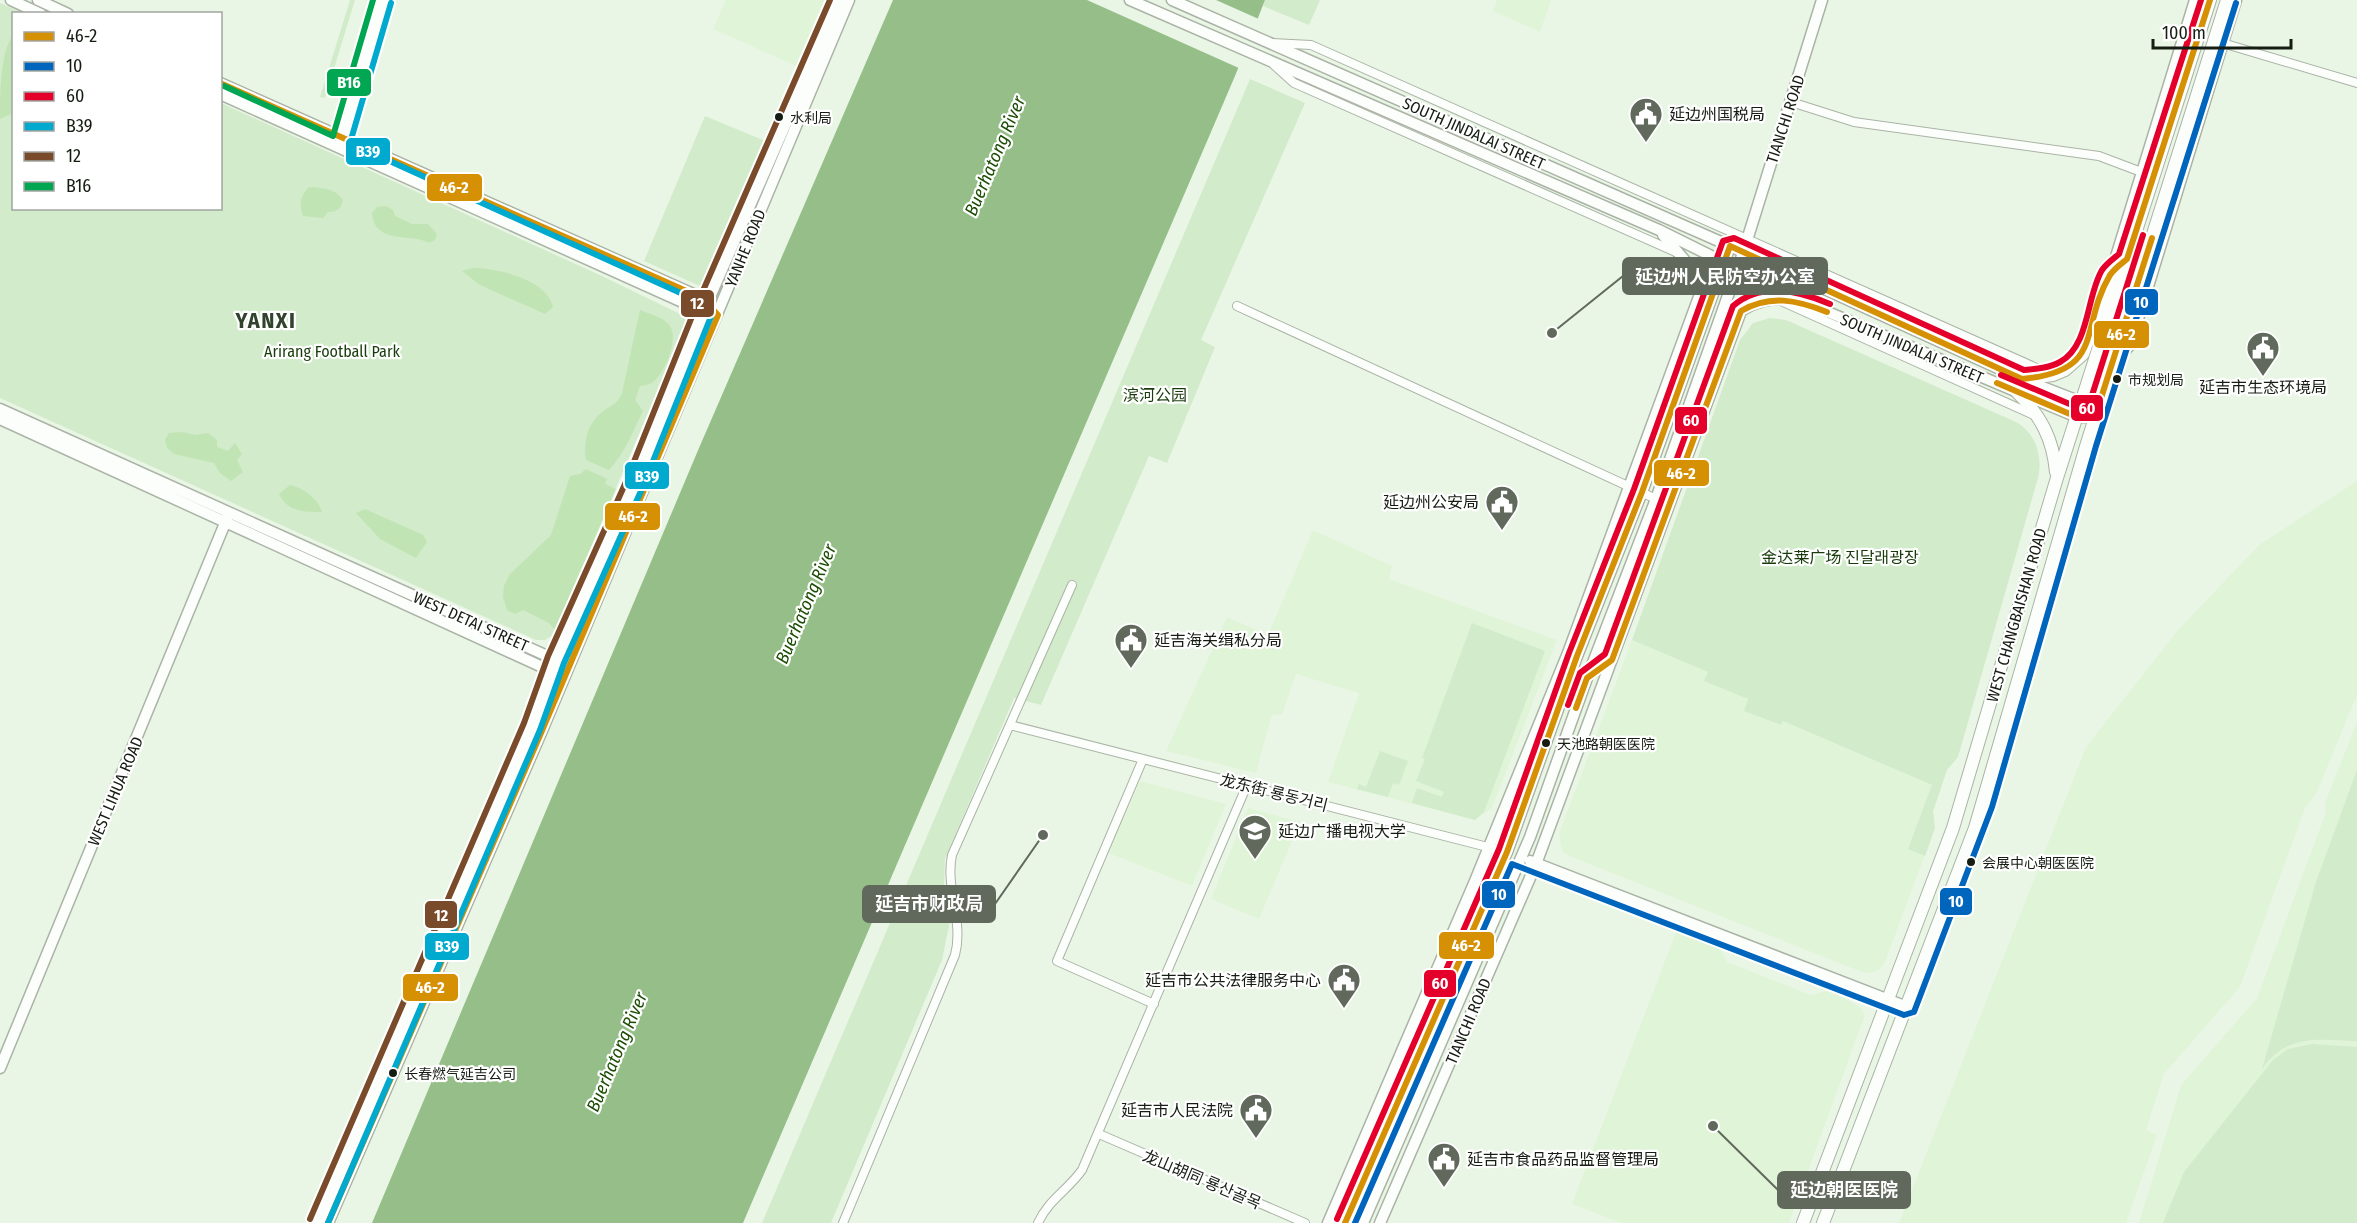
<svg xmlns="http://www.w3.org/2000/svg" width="2357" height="1223" font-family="'Fira Sans Condensed','Noto Sans SC','Noto Sans KR',sans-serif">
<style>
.built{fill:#e0f4d8}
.green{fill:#d2ebca}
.forest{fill:#c1e4b5}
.water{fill:#95be89}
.pier{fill:#eaf6e5}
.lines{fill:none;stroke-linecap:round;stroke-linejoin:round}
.street-casing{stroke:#aab3a6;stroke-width:10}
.secondary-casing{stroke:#aab3a6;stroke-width:13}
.primary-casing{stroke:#aab3a6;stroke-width:14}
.street{stroke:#fcfefb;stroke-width:8}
.secondary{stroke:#fcfefb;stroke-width:10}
.primary{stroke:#fcfefb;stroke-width:12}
.bus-1-casing{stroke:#fff;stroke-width:10}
.bus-2-casing{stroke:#fff;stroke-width:10}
.bus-3-casing{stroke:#fff;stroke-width:10}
.bus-4-casing{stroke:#fff;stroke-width:10}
.bus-5-casing{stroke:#fff;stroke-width:10}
.bus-6-casing{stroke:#fff;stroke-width:10}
.bus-1{stroke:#d59103;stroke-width:6}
.bus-2{stroke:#0065bd;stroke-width:6}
.bus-3{stroke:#e4002b;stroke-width:6}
.bus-4{stroke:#00a9ce;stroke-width:6}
.bus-5{stroke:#7a4b2a;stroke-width:6}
.bus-6{stroke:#00a651;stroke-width:6}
.bus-dot{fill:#151d13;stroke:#fff;stroke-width:2}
.labels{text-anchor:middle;stroke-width:4.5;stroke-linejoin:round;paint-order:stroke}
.bus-label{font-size:14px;fill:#151d13;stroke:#fff;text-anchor:start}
.poi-label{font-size:16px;fill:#151d13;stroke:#fff;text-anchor:start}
.street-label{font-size:16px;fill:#151d13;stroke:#fff}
.park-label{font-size:16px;fill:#183c0b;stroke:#fff}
.water-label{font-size:18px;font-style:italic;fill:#1a4d02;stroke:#fff}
.district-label{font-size:22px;font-weight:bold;letter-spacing:1.5px;fill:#31432c;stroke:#fff}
.leader{fill:none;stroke:#60695c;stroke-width:2}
.callout-dot{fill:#60695c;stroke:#fff;stroke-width:2}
.callout{fill:#60695c;stroke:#60695c;stroke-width:2}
.callout-label{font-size:18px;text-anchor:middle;font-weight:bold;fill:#fff}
.line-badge{stroke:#fff;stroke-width:2}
.badge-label{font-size:16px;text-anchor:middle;font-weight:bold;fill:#fff}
</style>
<rect width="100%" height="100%" fill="#eaf6e5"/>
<!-- built -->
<path class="built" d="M726,0H827L799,67L713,29Z
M1497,0H1551L1540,32L1493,11Z
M2357,481V695L2316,794L2305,808L2240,987L2164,1074L2146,1130L2157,1135L2126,1223H1899L2086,747L2178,630L2259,545Z
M1313,530L1392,566L1389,579L1557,640L1492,808L1475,820L1328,782L1359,693L1296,674L1282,715L1272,714L1256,773L1166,751L1227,617L1268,635Z
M1632,640L1708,672L1705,681L1748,699L1744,711L1781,725L1783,721L1941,789L1933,811L1935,828L1885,962L1879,970L1871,973L1862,972L1569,856L1562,851L1559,834Z
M2357,722V1223H2139L2181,1085L2257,998L2326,812L2325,803Z
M1140,781L1226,804L1192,886L1108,853Z
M1248,808L1300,822L1259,919L1211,899Z
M1676,932L1720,949L1727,962L1811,995L1827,991L1844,998L1861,1008L1865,1015L1789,1223H1621L1572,1204Z"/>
<!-- green -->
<path class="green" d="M350,0H355L325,98L320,97Z
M1265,0H1320L1309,25L1263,6Z
M0,3L23,13L14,14V208H220L221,103L602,276L684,316L687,322L553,635L545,640H536L0,398Z
M1250,79L1305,103L1201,340L1215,347L1167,463L1149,456L1041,705L1014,698L945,859L944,886L950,921L942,960L831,1223H762Z
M705,116L765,141L706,280L700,286L644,261Z
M1770,318L1786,320L2016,422C2036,433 2043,457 2038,478L1958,757L1947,770L1933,811L1935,828L1925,856L1908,849L1932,785L1783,721L1781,725L1744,711L1748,699L1704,681L1708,672L1632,640L1740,340L1753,323Z
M1472,623L1545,651L1484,812L1475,820L1412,803L1417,788L1442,797L1444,792L1416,781L1425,759L1422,758Z
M1380,751L1408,761L1399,785L1393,783L1388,797L1357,789L1359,784L1366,787Z
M2357,770V1041C2317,1040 2288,1033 2262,1069L2316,882Z
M2312,1044L2357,1047V1223H2163L2184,1172L2273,1060L2288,1049Z"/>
<!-- forest -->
<path class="forest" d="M13,35V113L0,119C0,97 0,52 13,35Z
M309,187C322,188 335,188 343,200C341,209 337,212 328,212L323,218L303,216C299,204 300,197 309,187Z
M386,206L393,210L395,216L412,224H428L437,234L435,240C427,245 425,240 417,239C396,236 374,238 372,213L377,207Z
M473,268C497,268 547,279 553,307L545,314L480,285L462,271Z
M640,310C649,314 664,317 670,326C679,339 665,373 653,382C650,385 645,385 640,386L635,400L643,411C632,433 626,451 609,470L586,460C583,443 587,424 602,412C611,405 617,405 622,393Z
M182,432L195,435L208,433L217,440V447L228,451L235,443L242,454L237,460L243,472L231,481L220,473L214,463L174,454L167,448L165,440L169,433Z
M586,469L607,479L605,484L616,489L555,630L549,623L523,610L515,614L507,610L503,597L504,586L509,575L551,535L570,476L580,474Z
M290,485C303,488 318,498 322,512C304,512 288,512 279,494Z
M365,509L423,535L427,542L416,558L380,539L356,513Z"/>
<!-- water -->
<path class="water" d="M893,0H1265L1235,76L743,1223H372L699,448Z"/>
<!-- pier -->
<path class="pier" d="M1087,0H1216L1261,20L1241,69Z"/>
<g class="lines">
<defs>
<path id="street" d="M2219,42L2357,83
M1272,43L1311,45L2048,373
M1274,65L1294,83L1678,253
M1791,102L1854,122L2099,156L2144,173
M1781,301L2036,416
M1237,306L1656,499
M1010,725L1507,852
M1143,759L1057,961L1154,1004
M1099,1134L1305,1223
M843,1223L955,955C964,921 945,888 952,855L1072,585
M1038,1223C1049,1199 1067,1191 1082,1170L1247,785"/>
<path id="secondary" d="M11,0L41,14
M38,0L68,14
M1130,0L1659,230L1804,302L2077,417H2095
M1172,0L1730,246L2022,379L2081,402L2095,417
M220,83L702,298L712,308
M220,94L709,314
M340,145L382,0
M1663,235L1688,264L1702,300
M2111,273L2195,0
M1716,336C1734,309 1763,294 1795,300
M2112,365L2130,345L2236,0
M0,409L556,660L561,665
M0,419L551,671H558
M1530,861L1907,1007
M0,1068L228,516
M318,1223L532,726L556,660L633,488L703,313L840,0
M328,1223L541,733L849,0
M1328,1223L1475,881L1568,653L1700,294
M1345,1223L1507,852L1577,656L1642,492L1730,246L1747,238
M1363,1223L1530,837L1587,678L1656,499L1743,253L1822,0
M1380,1223L1536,864L1741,311"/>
<path id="primary" d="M2022,379L2053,375L2065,370L2083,354L2111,273L2126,260
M2017,392C2041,416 2053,439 2056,472
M1803,1223L1953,828L2056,481L2210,0
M1823,1223L1975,828L2087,443L2227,0"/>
</defs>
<!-- street casing -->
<use href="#street" class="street-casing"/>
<!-- secondary casing -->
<use href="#secondary" class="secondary-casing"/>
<!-- primary casing -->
<use href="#primary" class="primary-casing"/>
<!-- street -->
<use href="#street" class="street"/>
<!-- secondary -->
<use href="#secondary" class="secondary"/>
<!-- primary -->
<use href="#primary" class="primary"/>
<defs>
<path id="bus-1" d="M220,83L702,298L718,315L541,733L328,1223
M1997,383L2077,417H2095L2152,238
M1576,708L1587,678L1612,660L1741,311C1770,294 1797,300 1827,312
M1345,1223L1507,852L1577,656L1642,492L1730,246L2022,379C2107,371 2078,329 2110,275C2114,269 2121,264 2127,259L2210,0"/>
<path id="bus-2" d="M1355,1223L1512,864L1904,1015L1914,1012L1992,807L2096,446L2236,3"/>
<path id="bus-3" d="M2001,375L2079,408H2088L2143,235
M1568,705L1580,673L1605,654L1733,306C1761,281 1800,291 1830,304
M1337,1219L1499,849L1569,653L1634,489L1723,241L1734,238L2024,370C2036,369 2049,368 2060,362C2090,345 2086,297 2102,270C2106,264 2113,259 2119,254L2201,0"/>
<path id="bus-4" d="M328,1223L540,730L564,663L641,491L712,314L707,305L350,143L391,3"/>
<path id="bus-5" d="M310,1219L524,723L548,656L625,484L695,309L830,0"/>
<path id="bus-6" d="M224,86L333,136L373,0"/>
</defs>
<!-- bus-1 casing -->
<use href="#bus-1" class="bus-1-casing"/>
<!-- bus-2 casing -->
<use href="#bus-2" class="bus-2-casing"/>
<!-- bus-3 casing -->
<use href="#bus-3" class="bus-3-casing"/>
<!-- bus-4 casing -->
<use href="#bus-4" class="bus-4-casing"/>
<!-- bus-5 casing -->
<use href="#bus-5" class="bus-5-casing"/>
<!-- bus-6 casing -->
<use href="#bus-6" class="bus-6-casing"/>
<!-- bus-1 -->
<use href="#bus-1" class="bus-1"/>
<!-- bus-2 -->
<use href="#bus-2" class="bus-2"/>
<!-- bus-3 -->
<use href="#bus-3" class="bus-3"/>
<!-- bus-4 -->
<use href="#bus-4" class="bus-4"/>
<!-- bus-5 -->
<use href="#bus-5" class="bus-5"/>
<!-- bus-6 -->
<use href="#bus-6" class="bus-6"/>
</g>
<!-- icons -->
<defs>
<symbol id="civic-pin" viewBox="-11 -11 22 30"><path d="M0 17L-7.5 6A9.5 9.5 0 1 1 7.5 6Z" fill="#60695c" stroke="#fff"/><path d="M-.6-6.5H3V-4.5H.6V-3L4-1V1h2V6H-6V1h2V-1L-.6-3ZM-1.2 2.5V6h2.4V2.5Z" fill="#fff"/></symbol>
<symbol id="university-pin" viewBox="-11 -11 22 30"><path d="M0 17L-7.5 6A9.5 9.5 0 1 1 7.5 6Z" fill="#60695c" stroke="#fff"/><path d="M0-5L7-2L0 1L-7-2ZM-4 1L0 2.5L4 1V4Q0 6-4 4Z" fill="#fff"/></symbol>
</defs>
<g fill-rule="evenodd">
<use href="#civic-pin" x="1627" y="95" width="38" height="52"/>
<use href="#civic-pin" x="2244" y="329" width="38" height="52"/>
<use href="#civic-pin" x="1483" y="483" width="38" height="52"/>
<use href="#civic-pin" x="1112" y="621" width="38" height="52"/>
<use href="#university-pin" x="1236" y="812" width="38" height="52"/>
<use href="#civic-pin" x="1325" y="961" width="38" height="52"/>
<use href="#civic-pin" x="1237" y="1091" width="38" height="52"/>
<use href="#civic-pin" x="1425" y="1140" width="38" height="52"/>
</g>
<!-- markers -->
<g class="bus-dot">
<circle cx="779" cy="117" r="5"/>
<circle cx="2117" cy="379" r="5"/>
<circle cx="1546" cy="743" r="5"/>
<circle cx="1971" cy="862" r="5"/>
<circle cx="393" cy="1073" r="5"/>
</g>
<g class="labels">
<!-- bus labels -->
<g class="bus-label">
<text x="790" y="123">水利局</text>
<text x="2128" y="385">市规划局</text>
<text x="1557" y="749">天池路朝医医院</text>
<text x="1982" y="868">会展中心朝医医院</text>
<text x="404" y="1079">长春燃气延吉公司</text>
</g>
<!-- poi labels -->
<g class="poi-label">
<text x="1669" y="120">延边州国税局</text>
<text x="2263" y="393" text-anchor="middle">延吉市生态环境局</text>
<text x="1479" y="508" text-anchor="end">延边州公安局</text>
<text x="1154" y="646">延吉海关缉私分局</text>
<text x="1278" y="837">延边广播电视大学</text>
<text x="1321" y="986" text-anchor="end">延吉市公共法律服务中心</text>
<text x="1233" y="1116" text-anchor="end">延吉市人民法院</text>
<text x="1467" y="1165">延吉市食品药品监督管理局</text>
</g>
<!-- street labels -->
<g class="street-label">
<text transform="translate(1785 119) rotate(-72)" y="6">TIANCHI ROAD</text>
<text transform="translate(1474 133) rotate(24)" y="6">SOUTH JINDALAI STREET</text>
<text transform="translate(745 248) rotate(-68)" y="6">YANHE ROAD</text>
<text transform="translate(1912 348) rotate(23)" y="6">SOUTH JINDALAI STREET</text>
<text transform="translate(2016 615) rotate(-74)" y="6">WEST CHANGBAISHAN ROAD</text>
<text transform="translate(471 621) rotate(24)" y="6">WEST DETAI STREET</text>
<text transform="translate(115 791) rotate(-67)" y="6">WEST LIHUA ROAD</text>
<text transform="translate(1274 792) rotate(14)" y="6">龙东街 룡동거리</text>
<text transform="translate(1468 1021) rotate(-67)" y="6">TIANCHI ROAD</text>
<text transform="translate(1202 1179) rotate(23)" y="6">龙山胡同 룡산골목</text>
</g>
<!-- park labels -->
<g class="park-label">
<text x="332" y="357">Arirang Football Park</text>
<text x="1155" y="401">滨河公园</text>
<text x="1840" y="563">金达莱广场 진달래광장</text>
</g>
<!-- water labels -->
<g class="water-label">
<text transform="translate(995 156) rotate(-67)" y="6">Buerhatong River</text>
<text transform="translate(806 604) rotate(-67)" y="6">Buerhatong River</text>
<text transform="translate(617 1052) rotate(-67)" y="6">Buerhatong River</text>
</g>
<!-- district labels -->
<g class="district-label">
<text x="266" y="328">YANXI</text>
</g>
</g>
<!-- callouts -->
<path class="leader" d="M1552 333L1623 276M1043 835L995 904M1713 1126L1778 1190"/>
<g class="callout-dot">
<circle cx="1552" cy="333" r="6"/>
<circle cx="1043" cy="835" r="6"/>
<circle cx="1713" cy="1126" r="6"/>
</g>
<g class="callout">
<rect x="1623" y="258" width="204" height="36" rx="6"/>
<rect x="863" y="886" width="132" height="36" rx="6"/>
<rect x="1778" y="1172" width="132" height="36" rx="6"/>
</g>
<g class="callout-label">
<text x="1725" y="283">延边州人民防空办公室</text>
<text x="929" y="910">延吉市财政局</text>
<text x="1844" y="1196">延边朝医医院</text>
</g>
<g class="line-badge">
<rect x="326" y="68" width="46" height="29" rx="6" fill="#00a651"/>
<rect x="345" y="137" width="46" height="29" rx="6" fill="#00a9ce"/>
<rect x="426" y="173" width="57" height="29" rx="6" fill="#d59103"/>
<rect x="2124" y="288" width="35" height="28" rx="6" fill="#0065bd"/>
<rect x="680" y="289" width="35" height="29" rx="6" fill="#7a4b2a"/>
<rect x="2093" y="320" width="57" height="29" rx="6" fill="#d59103"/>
<rect x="2070" y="394" width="34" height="28" rx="6" fill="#e4002b"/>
<rect x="1674" y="406" width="34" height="29" rx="6" fill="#e4002b"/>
<rect x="1653" y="459" width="57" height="28" rx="6" fill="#d59103"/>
<rect x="624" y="461" width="46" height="29" rx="6" fill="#00a9ce"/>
<rect x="604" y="502" width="57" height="29" rx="6" fill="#d59103"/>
<rect x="1481" y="880" width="35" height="29" rx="6" fill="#0065bd"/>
<rect x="1939" y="887" width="34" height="29" rx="6" fill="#0065bd"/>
<rect x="424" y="900" width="34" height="29" rx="6" fill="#7a4b2a"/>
<rect x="1438" y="931" width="57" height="29" rx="6" fill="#d59103"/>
<rect x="424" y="932" width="46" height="29" rx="6" fill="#00a9ce"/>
<rect x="1423" y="969" width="34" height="29" rx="6" fill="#e4002b"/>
<rect x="402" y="973" width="57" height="29" rx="6" fill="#d59103"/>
</g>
<g class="badge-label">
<text x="349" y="88">B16</text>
<text x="368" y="157">B39</text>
<text x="454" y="193">46-2</text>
<text x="2141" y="308">10</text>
<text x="697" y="309">12</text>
<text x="2121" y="340">46-2</text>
<text x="2087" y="414">60</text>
<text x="1691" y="426">60</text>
<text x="1681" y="479">46-2</text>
<text x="647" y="482">B39</text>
<text x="633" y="522">46-2</text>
<text x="1499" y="900">10</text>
<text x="1956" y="907">10</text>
<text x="441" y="921">12</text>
<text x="1466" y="951">46-2</text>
<text x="447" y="952">B39</text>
<text x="1440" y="989">60</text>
<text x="430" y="993">46-2</text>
</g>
<!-- legend -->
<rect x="12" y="12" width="210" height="198" fill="#ffffff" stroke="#a1a5a1" stroke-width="1.5"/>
<rect x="24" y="32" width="30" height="9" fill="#d59103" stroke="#a1a5a1" stroke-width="1.5"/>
<text x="66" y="42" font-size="18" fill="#151d13">46-2</text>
<rect x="24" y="62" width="30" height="9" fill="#0065bd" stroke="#a1a5a1" stroke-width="1.5"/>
<text x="66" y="72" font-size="18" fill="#151d13">10</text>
<rect x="24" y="92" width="30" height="9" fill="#e4002b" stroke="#a1a5a1" stroke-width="1.5"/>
<text x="66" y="102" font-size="18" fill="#151d13">60</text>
<rect x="24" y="122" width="30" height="9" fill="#00a9ce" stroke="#a1a5a1" stroke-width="1.5"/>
<text x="66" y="132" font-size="18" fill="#151d13">B39</text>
<rect x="24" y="152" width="30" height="9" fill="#7a4b2a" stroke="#a1a5a1" stroke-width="1.5"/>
<text x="66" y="162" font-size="18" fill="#151d13">12</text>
<rect x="24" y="182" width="30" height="9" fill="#00a651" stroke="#a1a5a1" stroke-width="1.5"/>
<text x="66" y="192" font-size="18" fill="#151d13">B16</text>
<!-- scale -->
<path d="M2153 39v9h138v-9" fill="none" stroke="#151d13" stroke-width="3"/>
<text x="2162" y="39" font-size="18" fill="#151d13" stroke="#ffffff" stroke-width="4.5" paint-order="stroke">100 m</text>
</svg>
